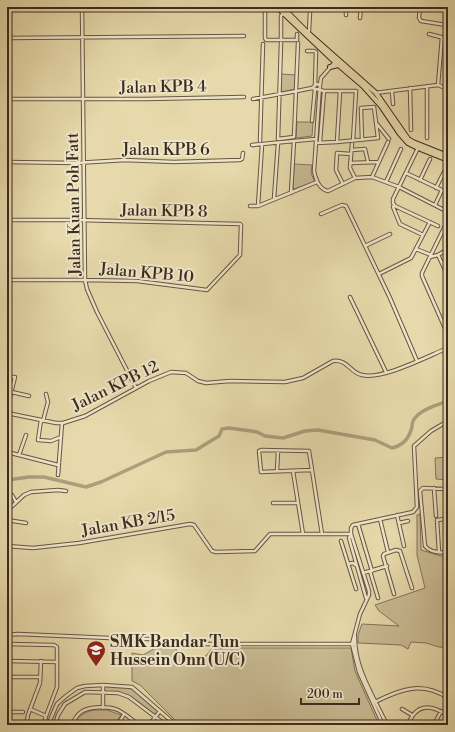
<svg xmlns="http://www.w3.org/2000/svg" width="455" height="732" font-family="'Libre Bodoni',serif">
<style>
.green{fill:#cabb94;stroke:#83735a}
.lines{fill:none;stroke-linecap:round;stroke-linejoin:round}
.river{stroke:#ad9e7c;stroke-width:3.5}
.minor-casing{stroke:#675644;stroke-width:4.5}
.major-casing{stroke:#3c2b21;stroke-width:6}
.minor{stroke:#efe6c8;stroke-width:2.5}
.major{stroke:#e7d9ab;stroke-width:4}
.labels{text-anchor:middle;stroke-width:4;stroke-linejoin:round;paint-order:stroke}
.street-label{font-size:16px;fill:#3c2b21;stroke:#efe6c8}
.poi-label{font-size:16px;font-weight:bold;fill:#3c2b21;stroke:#efe6c8;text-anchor:start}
</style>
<rect width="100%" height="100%" fill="#e7d9ab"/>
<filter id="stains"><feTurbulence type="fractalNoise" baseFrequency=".005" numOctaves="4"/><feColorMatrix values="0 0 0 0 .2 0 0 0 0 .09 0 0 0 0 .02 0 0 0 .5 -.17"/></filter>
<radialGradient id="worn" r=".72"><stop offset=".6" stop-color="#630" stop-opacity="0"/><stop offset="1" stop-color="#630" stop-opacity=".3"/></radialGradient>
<!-- green -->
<path class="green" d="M281,74L296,75L295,89L283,92L281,90Z
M297,122H313L312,136L296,138Z
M294,164L312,165L311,173L314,180V182L294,189L293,188Z
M448,457V480L436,479L435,458Z
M420,514L421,550L448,558V648L439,647L426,643L411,642L408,649L401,645L358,643V635L362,624L399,626L379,611L375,605L425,588L417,555V515Z
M161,645L173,646L175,649L192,659L206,656L212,648H351L355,671L379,725H180L140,685L132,681V653L143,655Z
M104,686L132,687L159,711L155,715C136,700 129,692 103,691Z
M95,710H107L121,715L114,725L105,721L103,725H75C77,715 87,711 95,710Z"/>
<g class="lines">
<!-- river -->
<path class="river" d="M7,480L29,477H44L86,487L101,482L166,452L196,450L219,436L222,429L229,428L244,430L257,432L265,436L283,438L305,431L318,430L375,440L392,448C404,445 409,438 412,427C412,424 413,420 415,418C422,409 437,405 448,401"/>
<defs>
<path id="minor" d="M7,7H11
M82,7L85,280L87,289L97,312L136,388
M139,7L140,9
M182,7V9
M210,7V9
M224,7V9
M330,7V10
M420,7L419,18L421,21L446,25L447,10
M237,8V7
M153,9V7
M168,9V7
M196,9V7
M265,12V38L266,40H297V34
M346,15V7
M360,18L361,7
M308,33L309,31L310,12
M429,34L448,39
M7,38L244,36
M281,40V16L284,12
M281,43L278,139L294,137L298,43
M307,51H314L316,52L315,85
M335,62L321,78L320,85L314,171C316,180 319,189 328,191L355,178L372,177L399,187L448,212
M438,85L442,37
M438,85L448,89
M427,86V138
M312,88L324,91H356L353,141
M410,88L411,130
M392,91L393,104
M375,93L438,85
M7,99H146L244,97
M253,99L297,91L312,88L317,84L320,85
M312,121L315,89
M377,124L389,139
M260,141L263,44
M320,142L324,91
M337,142L340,91
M316,143L337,142L378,138L374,107L361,108L362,140
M352,144L350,168L355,178
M252,145L316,139
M418,148L393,199V203L395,206L438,226
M352,150L365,149L368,162
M7,162L76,163L125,160L174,162L240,160L242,159L243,153
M350,163L379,162
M406,173L448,193
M372,177L388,142
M420,180L430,159
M386,182L401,149
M343,184L336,170L337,153L351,154
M436,188L447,166
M291,193L294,141
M274,199L278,143
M394,205L393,207L400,224L423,235
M435,205L442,190
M250,206H258L317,182
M258,206L262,145
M321,214L342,205L346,206L390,298L417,361
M7,220H77L240,224L241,225L240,255L207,290L137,281L85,280H7
M448,220L422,273V276L448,335
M365,246L390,234
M416,249L431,255
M438,255L448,276
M430,257L438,255L448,249
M442,263L448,260
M379,274L411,258L430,222
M446,291L448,295
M350,297L386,372
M7,377H15L7,409
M448,381L446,388L448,391
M7,391L29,396
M7,413L56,423H63L85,416L149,381L171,372L186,373L198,381L206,383L230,381L285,382L303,378L333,361C348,359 350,373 362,375C383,380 428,356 448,348
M41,420L38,440L51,441L61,437
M43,421L48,402L46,394
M7,452L58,465
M19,455L26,435
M7,468L9,453
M311,470L261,472L259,451L262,450L309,451L322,534
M277,471L278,451
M293,471L303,534
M58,475L62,423
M434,488L436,516
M7,494L12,495L16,502
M448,495L446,490L444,489L423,488L420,491L425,546C430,552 440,553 448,552
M273,503H297
M7,511L24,495L31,492L58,490L66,491
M397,515L404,546
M380,519L388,552
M7,520L26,523
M399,523L408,521
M358,524L372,571
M351,535L349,538L366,598
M341,541L356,589
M7,546L33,548L79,543L190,524L194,525L212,551L216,552L255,551L270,534H351
M439,552L437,520L445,519
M348,564L353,563L357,566
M370,571L378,598
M363,573L387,566
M394,594L383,556L384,554L396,550L400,551L412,588
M7,635L18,634L110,638L151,639L165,642L196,644H355
M355,636C354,668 374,697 387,725
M7,644L54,645L57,647V687L46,716L44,725
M7,661L57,662
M7,677H40
M9,683V712
M375,702C401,689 422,681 448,698
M103,708V685
M30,709L46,716
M402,709L412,715
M7,712H23
M26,725L28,715L40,683L41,661
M48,725L57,704L66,696L77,688L85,686L103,685L132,687L176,725
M55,725L58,715L65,704L85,692L118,693L129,697L166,725
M72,725C74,720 77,715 81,712C89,706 110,706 118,710C126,714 132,720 139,725
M118,725L124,714
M149,725L160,711
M383,725L359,672L352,644L360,614L369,595V591L351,534V528L353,525L413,512L417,507L414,446L431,431L448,421
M408,725C416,703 431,704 448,716
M434,725L441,711"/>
<path id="major" d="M277,7L335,62L363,86L381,106L400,134L408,143L418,148L448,160
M282,7L308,33L376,93L408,139L413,142L448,156
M330,67L338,65"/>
</defs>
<!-- minor casing -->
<use href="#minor" class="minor-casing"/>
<!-- major casing -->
<use href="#major" class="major-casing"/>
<!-- minor -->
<use href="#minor" class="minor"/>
<!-- major -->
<use href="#major" class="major"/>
</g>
<!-- icons -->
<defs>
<symbol id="school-pin" viewBox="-11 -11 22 30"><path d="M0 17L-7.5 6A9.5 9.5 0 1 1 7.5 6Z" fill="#8f2418" stroke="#efe6c8"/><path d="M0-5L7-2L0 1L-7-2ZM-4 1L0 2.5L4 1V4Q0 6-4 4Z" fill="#fff"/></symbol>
</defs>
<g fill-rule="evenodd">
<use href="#school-pin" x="85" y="639" width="22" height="30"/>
</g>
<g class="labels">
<!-- street labels -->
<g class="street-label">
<text transform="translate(163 86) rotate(-1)" y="6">Jalan KPB 4</text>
<text x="166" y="155">Jalan KPB 6</text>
<text transform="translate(73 204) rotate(-91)" y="6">Jalan Kuan Poh Fatt</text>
<text transform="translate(164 210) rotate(1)" y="6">Jalan KPB 8</text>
<text transform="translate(147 272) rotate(5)" y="6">Jalan KPB 10</text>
<text transform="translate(115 385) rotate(-26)" y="6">Jalan KPB 12</text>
<text transform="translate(128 522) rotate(-10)" y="6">Jalan KB 2/15</text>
</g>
<!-- poi labels -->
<g class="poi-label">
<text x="110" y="647">SMK Bandar Tun<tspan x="110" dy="18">Hussein Onn (U/C)</tspan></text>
</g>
</g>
<!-- margin -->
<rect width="455" height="732" fill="none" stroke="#e7d9ab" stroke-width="24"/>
<rect x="8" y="8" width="439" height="716" fill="none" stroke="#3c2b21" stroke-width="2"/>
<rect x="12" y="12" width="431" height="708" fill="none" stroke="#3c2b21"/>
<!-- scale -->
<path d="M301 698v6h58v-6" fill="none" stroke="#3c2b21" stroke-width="2"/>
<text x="307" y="698" font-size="12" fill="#3c2b21" stroke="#efe6c8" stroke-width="3" paint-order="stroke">200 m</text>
<rect width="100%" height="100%" filter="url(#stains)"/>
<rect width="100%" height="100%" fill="url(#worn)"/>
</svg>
